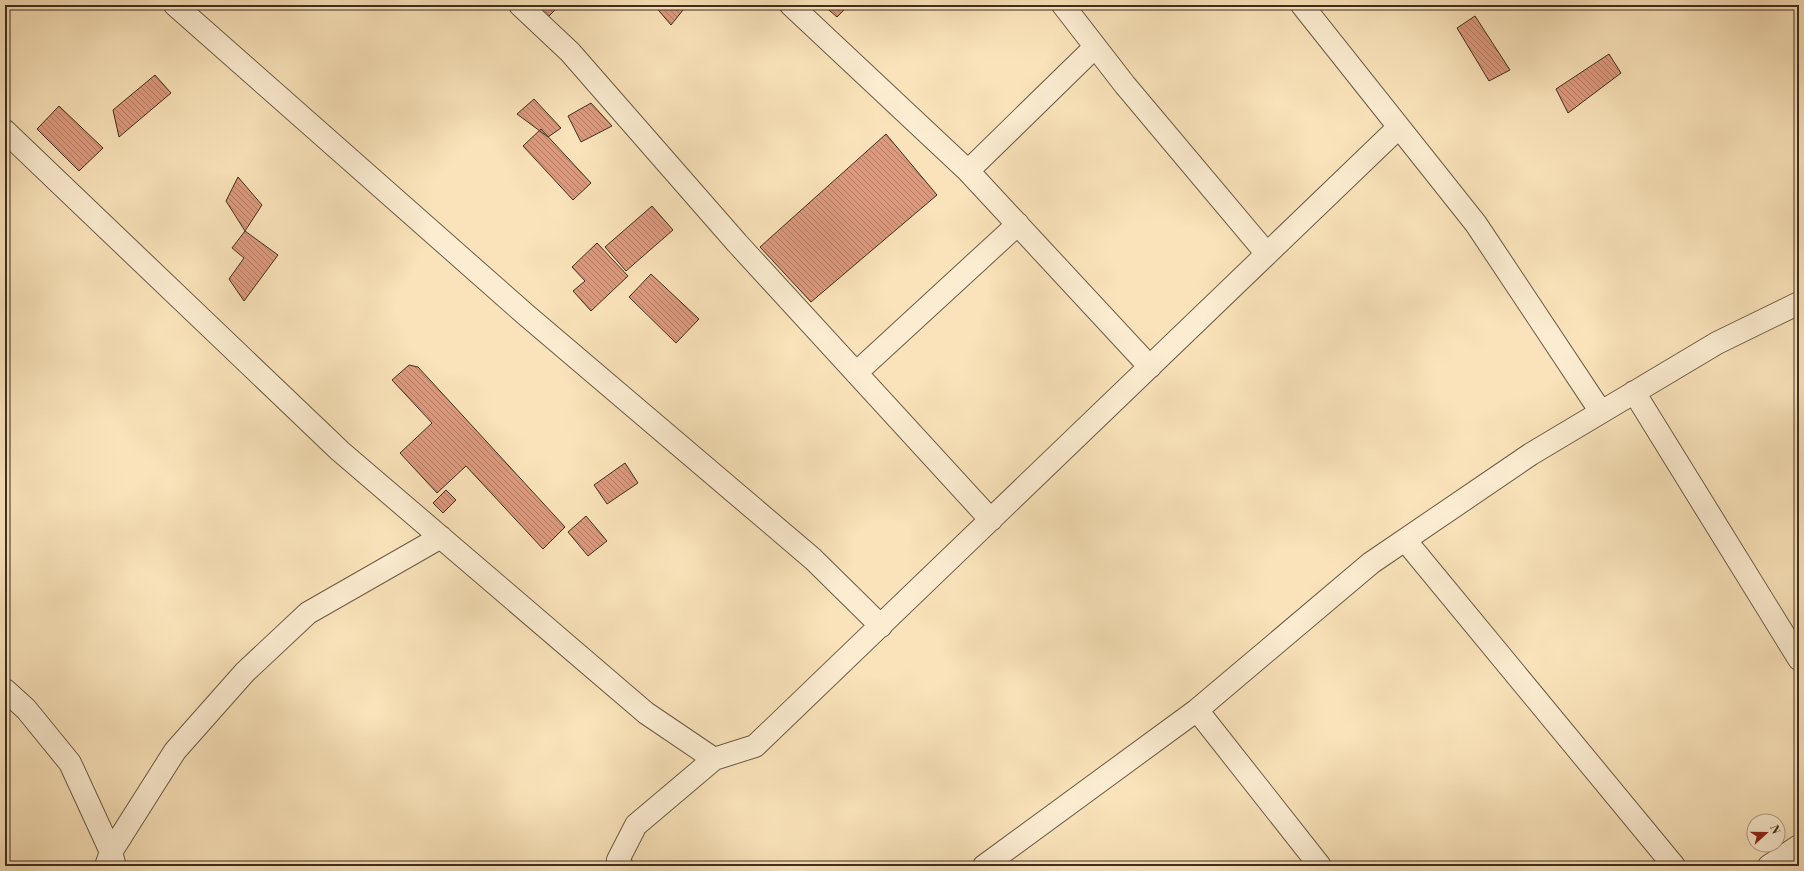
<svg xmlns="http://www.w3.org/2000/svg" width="1804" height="871" font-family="'Libre Bodoni',serif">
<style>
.building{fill:url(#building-back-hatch);stroke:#3e2e1f}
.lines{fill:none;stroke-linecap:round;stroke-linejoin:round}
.minor-casing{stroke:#6d5b46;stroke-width:24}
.minor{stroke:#fcedd2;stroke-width:22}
</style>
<defs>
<pattern id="building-back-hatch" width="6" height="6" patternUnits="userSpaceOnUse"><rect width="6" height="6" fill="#de997d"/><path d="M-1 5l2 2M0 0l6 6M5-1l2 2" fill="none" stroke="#b57d66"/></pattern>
</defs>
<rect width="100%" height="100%" fill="#fae3ba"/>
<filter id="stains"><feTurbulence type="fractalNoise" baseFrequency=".005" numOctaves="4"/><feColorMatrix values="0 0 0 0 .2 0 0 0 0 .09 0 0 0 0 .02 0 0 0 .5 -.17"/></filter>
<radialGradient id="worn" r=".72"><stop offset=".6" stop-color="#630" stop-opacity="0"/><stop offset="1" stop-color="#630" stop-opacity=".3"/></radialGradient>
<!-- building -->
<path class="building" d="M537,5H560L548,17Z
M654,5H687L671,25Z
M823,5H849L837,17Z
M1475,16L1510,70L1489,81L1457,28Z
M1609,54L1621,73L1568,113L1556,89Z
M155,75L171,93L119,137L113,110Z
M534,99L561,128L548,137L517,114Z
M591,103L612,126L581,142L568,116Z
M59,106L103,148L79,171L37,129Z
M541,129L591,183L573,200L523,146Z
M886,134L937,195L811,302L760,247Z
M238,177L262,205L245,231L226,201Z
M652,206L673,230L626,271L605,247Z
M245,231L278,255L244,301L229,279L244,258L232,248Z
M597,243L628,276L591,311L573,291L585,281L572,267Z
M651,274L699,319L676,343L629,297Z
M409,365L418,367L565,527L543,549L466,466L437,493L400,453L432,423L392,380Z
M625,463L638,483L607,504L594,485Z
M446,490L456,500L443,513L433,503Z
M586,516L607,541L588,556L568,532Z"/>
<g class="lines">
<defs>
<path id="minor" d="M175,5L525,314L813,559L881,626
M520,5L570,52L737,243L991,520
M791,5L968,171L1150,367
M1063,5L1125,85L1267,254
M1302,5L1476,224L1601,412
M5,131L340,451L646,713L714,759
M968,171L1095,47
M856,373L1018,224
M1634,392L1799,659
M1405,540L1674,866
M5,690L26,709L70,763L111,852L114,863
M1197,710L1320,866
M106,866L111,852L175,751L245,672L308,613L441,537
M622,866L618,860L636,825L714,759L755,746L1399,127
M984,866L1197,710L1371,563L1531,454L1717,343L1799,303
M1769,866L1799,846"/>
</defs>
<!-- minor casing -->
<use href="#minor" class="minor-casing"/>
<!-- minor -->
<use href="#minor" class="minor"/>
</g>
<!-- margin -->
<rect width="1804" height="871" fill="none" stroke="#fae3ba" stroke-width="20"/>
<rect x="6" y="6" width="1792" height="859" fill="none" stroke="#3e2e1f" stroke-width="2"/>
<rect x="10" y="10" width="1784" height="851" fill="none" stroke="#3e2e1f"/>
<!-- north arrow -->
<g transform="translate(1766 833) rotate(69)"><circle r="19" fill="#fcedd2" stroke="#b0a18a"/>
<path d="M0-3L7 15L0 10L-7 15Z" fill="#8f2418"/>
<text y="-6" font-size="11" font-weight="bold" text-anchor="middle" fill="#3e2e1f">N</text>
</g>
<rect width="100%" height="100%" filter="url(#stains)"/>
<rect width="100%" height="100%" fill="url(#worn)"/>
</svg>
